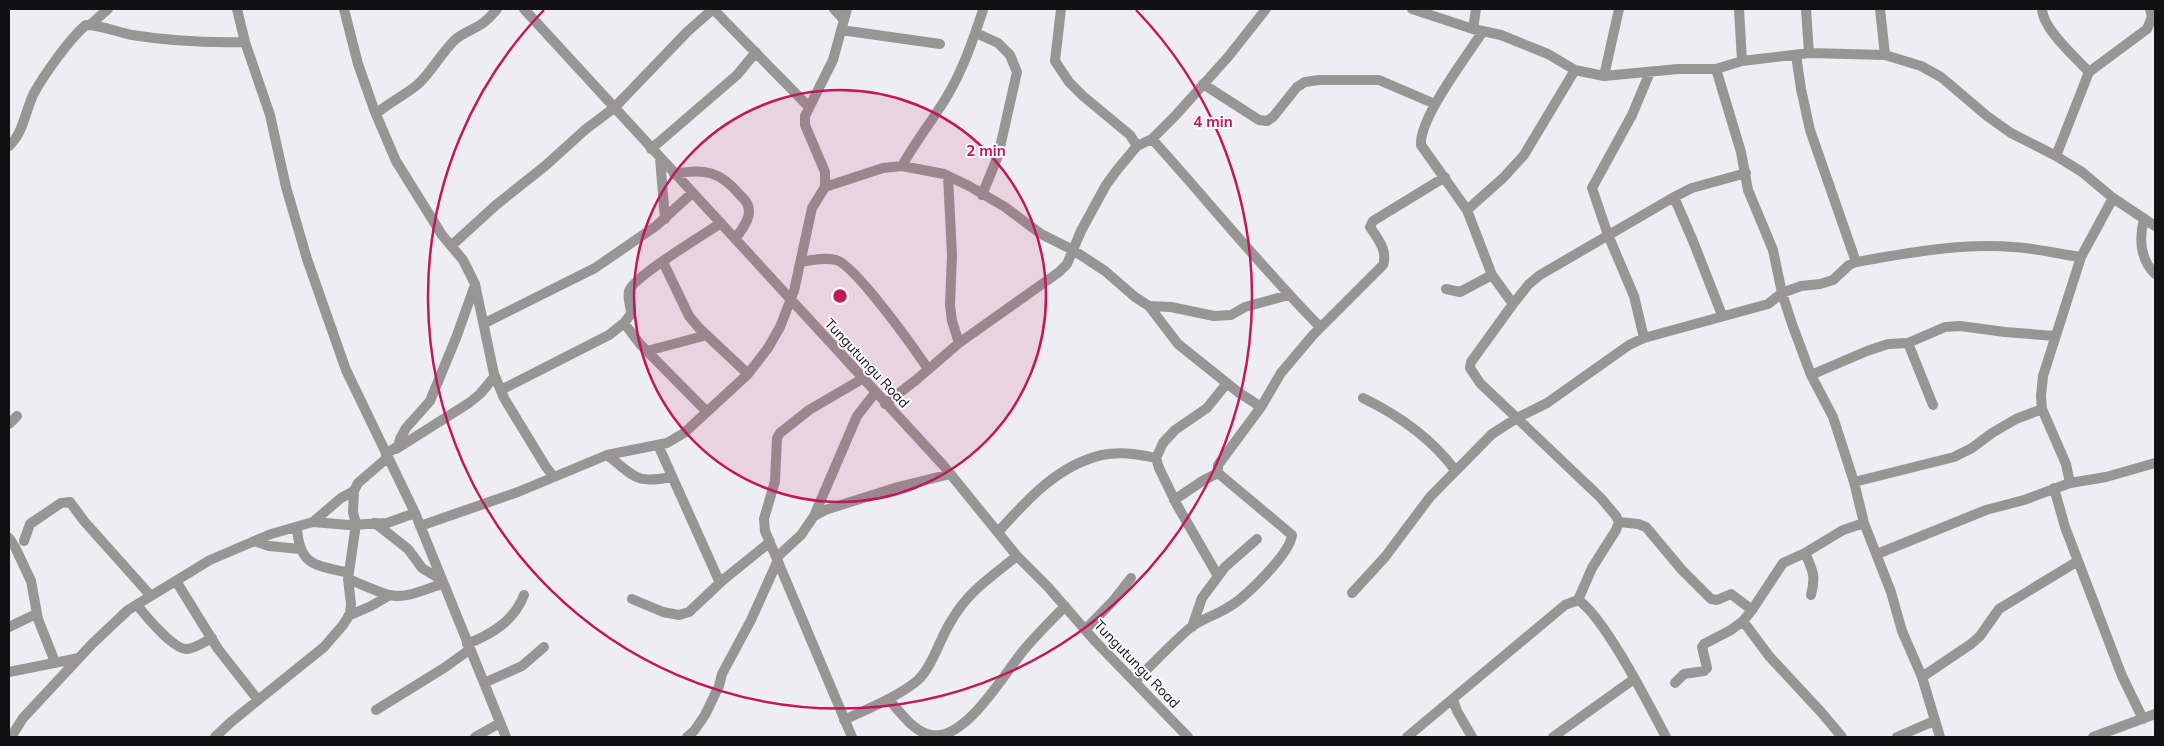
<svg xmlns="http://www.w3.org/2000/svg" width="2164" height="746" font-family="Mulish,sans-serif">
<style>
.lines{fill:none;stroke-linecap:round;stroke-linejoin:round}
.minor{stroke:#989595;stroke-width:10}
.ring{fill:none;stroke:#c2185b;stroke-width:2.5}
.labels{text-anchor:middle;stroke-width:4;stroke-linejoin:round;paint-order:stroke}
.street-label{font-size:14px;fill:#111113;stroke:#fcfbff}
.centre{fill:#c2185b;stroke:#fcfbff;stroke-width:2.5}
.ring-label{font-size:15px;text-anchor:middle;font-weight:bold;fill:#c2185b;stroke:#fcfbff;stroke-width:4;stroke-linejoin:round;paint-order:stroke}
</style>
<rect width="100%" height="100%" fill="#eeedf4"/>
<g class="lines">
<!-- minor -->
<path class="minor" d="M237,9L245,42L270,115L286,187L307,259L346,370L415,513L506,737
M344,9L358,64L375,112L396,161L442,235L463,260L475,284L494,374L504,398L546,467L554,477
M524,9L943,465L1017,556L1048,587L1094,640L1188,737
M713,9L808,106
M834,9L843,19
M1061,9L1055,61L1069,82L1083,96L1130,135L1137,146
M1412,9L1473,29L1501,35L1548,54L1575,70L1604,76L1678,69H1716L1742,61L1809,53L1885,55L1921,66L1941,77L1987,116L2011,133L2056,156L2082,172L2113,198L2155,226
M1739,9L1742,61
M1806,9L1809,53
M1880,9L1885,55
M2042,9C2043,29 2075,57 2089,72
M90,25L108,9
M1473,29L1476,9
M841,30L940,44
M1483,31C1467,56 1419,118 1421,145L1467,210L1492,275L1513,304
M976,33L998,43L1010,55L1017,72L998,156L982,195
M1796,55L1801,89L1810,130L1856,262
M1716,69L1741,152L1748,190L1773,250L1782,293L1792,324L1811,375L1833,417L1854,482L1864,523L1891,592L1902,631L1922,677L1940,737
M1604,76L1619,9
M1203,84L1259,120L1267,121L1273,117L1297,87L1305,82L1319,80H1379L1435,104
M376,114C389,102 404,96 417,85C432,72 441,52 457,38C465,32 472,30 480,25C487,21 492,15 497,9
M1152,139C1209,202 1261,267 1320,327
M9,146C24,132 25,111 34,93C44,75 70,38 86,25C101,25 117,32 132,35C170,41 207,43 245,42
M651,149L737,75L756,52
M2056,156L2089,72L2147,29L2152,17L2150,9
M660,158L665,219
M902,166C915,142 932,121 946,98C963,70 973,40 983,10
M674,174C704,168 720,171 740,195C745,200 749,204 749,212C749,221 740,232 735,239
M948,176L952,255L950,305L952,321L959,343
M825,187L883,168L902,166L944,174L969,186L1005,207L1041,234L1073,250L1105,271L1135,297L1149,306L1178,344L1238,392L1261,407
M1674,197L1693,241L1722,315
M1467,210L1503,178L1524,155L1575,70
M2144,219C2139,238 2140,259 2155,274
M451,246L496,205L545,166L586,129L614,108L687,32L713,9
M663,262L689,316L699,328L748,374
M801,262C812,260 825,257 836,260C855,265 914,348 928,369
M1446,289L1460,292L1492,275
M1149,306L1171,307L1214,316L1231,315L1245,307L1289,295
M485,323L595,268L656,226L692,193
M624,323L640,344L707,412
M1644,338L1634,296L1608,235L1592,188L1632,115L1650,72
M1908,343L1933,405
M647,351L707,335
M1811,375L1867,351L1888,344L1908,343L1945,327L1960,326L2005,332L2055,336
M501,390L609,335L624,323L631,314C631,307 627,298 629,291C633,277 706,233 721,223
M1363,398C1398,415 1432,439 1455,470
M885,404L916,380L959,343L1059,272L1067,264L1081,231L1106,185L1117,170L1137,146L1152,139L1175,116L1228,57L1266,9
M9,424L17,416
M658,445L720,583
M396,449L469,403L480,394L495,376
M386,454L398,446L400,439L406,428L430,401L456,338L475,285
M607,455C636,477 634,484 672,477
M1854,482L1954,457L1972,448L1992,433L2016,419L2042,409
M2070,483L2066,464L2042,409L2041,396L2043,376L2081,257L2113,198
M2054,488L2065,527L2122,676L2143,719
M1174,500L1204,480L1218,473
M814,516L857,416L875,393
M313,522L341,498L354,491
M1619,522L1638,524L1646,527L1682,570L1711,599L1717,600L1731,594L1752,610
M375,523L408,549L422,568L440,579
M420,526L518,492L607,455L667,443L684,433L748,374L768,348L780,327L794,291L812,208L825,187V172L805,125V116L833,60L847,9
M297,527C299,566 315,565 349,573
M998,532C1027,500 1058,465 1102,455C1119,451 1139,454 1156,458
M9,538L15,547L31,581L38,619L55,662
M24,541L30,524L61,503L70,502L84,521L151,596
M254,541L269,546L300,549
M1805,553C1813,571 1816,576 1811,595
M1877,554L1986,510L2024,500L2070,483L2106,477L2155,463
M777,557L801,535L814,516L825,510L898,487L950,474
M1218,576L1177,505L1159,468L1156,458L1163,443L1175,430L1207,408L1227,383
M348,579C361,584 375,591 389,595C407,599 425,589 442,584
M176,581L218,649L258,700
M1352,593L1385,557L1430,497L1492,434L1517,418L1547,403L1629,345L1644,338L1768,304L1782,293L1801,286L1820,284L1833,280L1849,265L1856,262C1907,253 1960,243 2013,247C2036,248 2058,254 2081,257
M632,599L663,612L679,615L689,612L723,580L770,542
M1578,600L1592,568L1616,530L1619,522L1616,516L1600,497L1480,383L1470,368L1471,362L1513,304L1529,284L1540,275L1674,197L1692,188L1746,173
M137,605C145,615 173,649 186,649C195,649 204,642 212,638
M348,616L371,606L390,595
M1743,621L1769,656L1821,712L1842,737
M9,627L36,614
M1192,627L1202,598L1225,567L1257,539
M1085,630L1113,601L1131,578
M467,644C492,634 514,621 524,595
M9,672L79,658
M1922,677L1971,644L1980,636L1999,609L2078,561
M1135,681C1153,664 1171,644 1190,628C1201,619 1216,615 1227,608C1244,599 1290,554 1292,535L1218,473V465L1261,407L1281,373L1313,335L1383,265C1388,251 1378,239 1370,227L1373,221L1445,177
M484,683L522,666L544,647
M1675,683L1684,674L1704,671L1707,668L1702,647L1704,644L1731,630L1743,621L1752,610L1783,563L1805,553L1843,530L1864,523
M888,699C900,711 913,732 931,735C965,742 1004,674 1023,651C1036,635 1051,621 1065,606
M1453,700L1457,711L1472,737
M376,710L444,668L469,650
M844,720C869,708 898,697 918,680C932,667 940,639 950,623C968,591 990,578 1017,556
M11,737L23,718L92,644L128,610L210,560L271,534L313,522L349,525L387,523L415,513
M215,737L231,722L324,647L343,625L350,614L351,604L348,579L356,524L353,512L354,491L358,483L387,458
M475,737L500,723
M687,737L694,731L705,715L719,686L722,674L751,620L778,560
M852,737L765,531L764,519L775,481L777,438L780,433L809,410L862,379
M1407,737L1565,605L1578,600C1604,616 1650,707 1666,737
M1553,737L1634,679
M1897,737L1934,721
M2093,737L2155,714"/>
</g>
<!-- distance rings -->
<circle cx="840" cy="296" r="206" fill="#c2185b" fill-opacity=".12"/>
<g class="ring">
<circle cx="840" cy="296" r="206"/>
<path d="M1136 10A412 412 0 1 1 544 10"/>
</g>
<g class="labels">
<!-- street labels -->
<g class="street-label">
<text transform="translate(867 363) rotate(47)" y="5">Tungutungu Road</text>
<text transform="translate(1137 664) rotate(46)" y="5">Tungutungu Road</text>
</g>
</g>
<circle cx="840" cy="296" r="8" class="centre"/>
<g class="ring-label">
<text x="1213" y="127">4 min</text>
<text x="986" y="156">2 min</text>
</g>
<!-- border -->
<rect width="2164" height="746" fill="none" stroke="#111113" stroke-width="20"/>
</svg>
